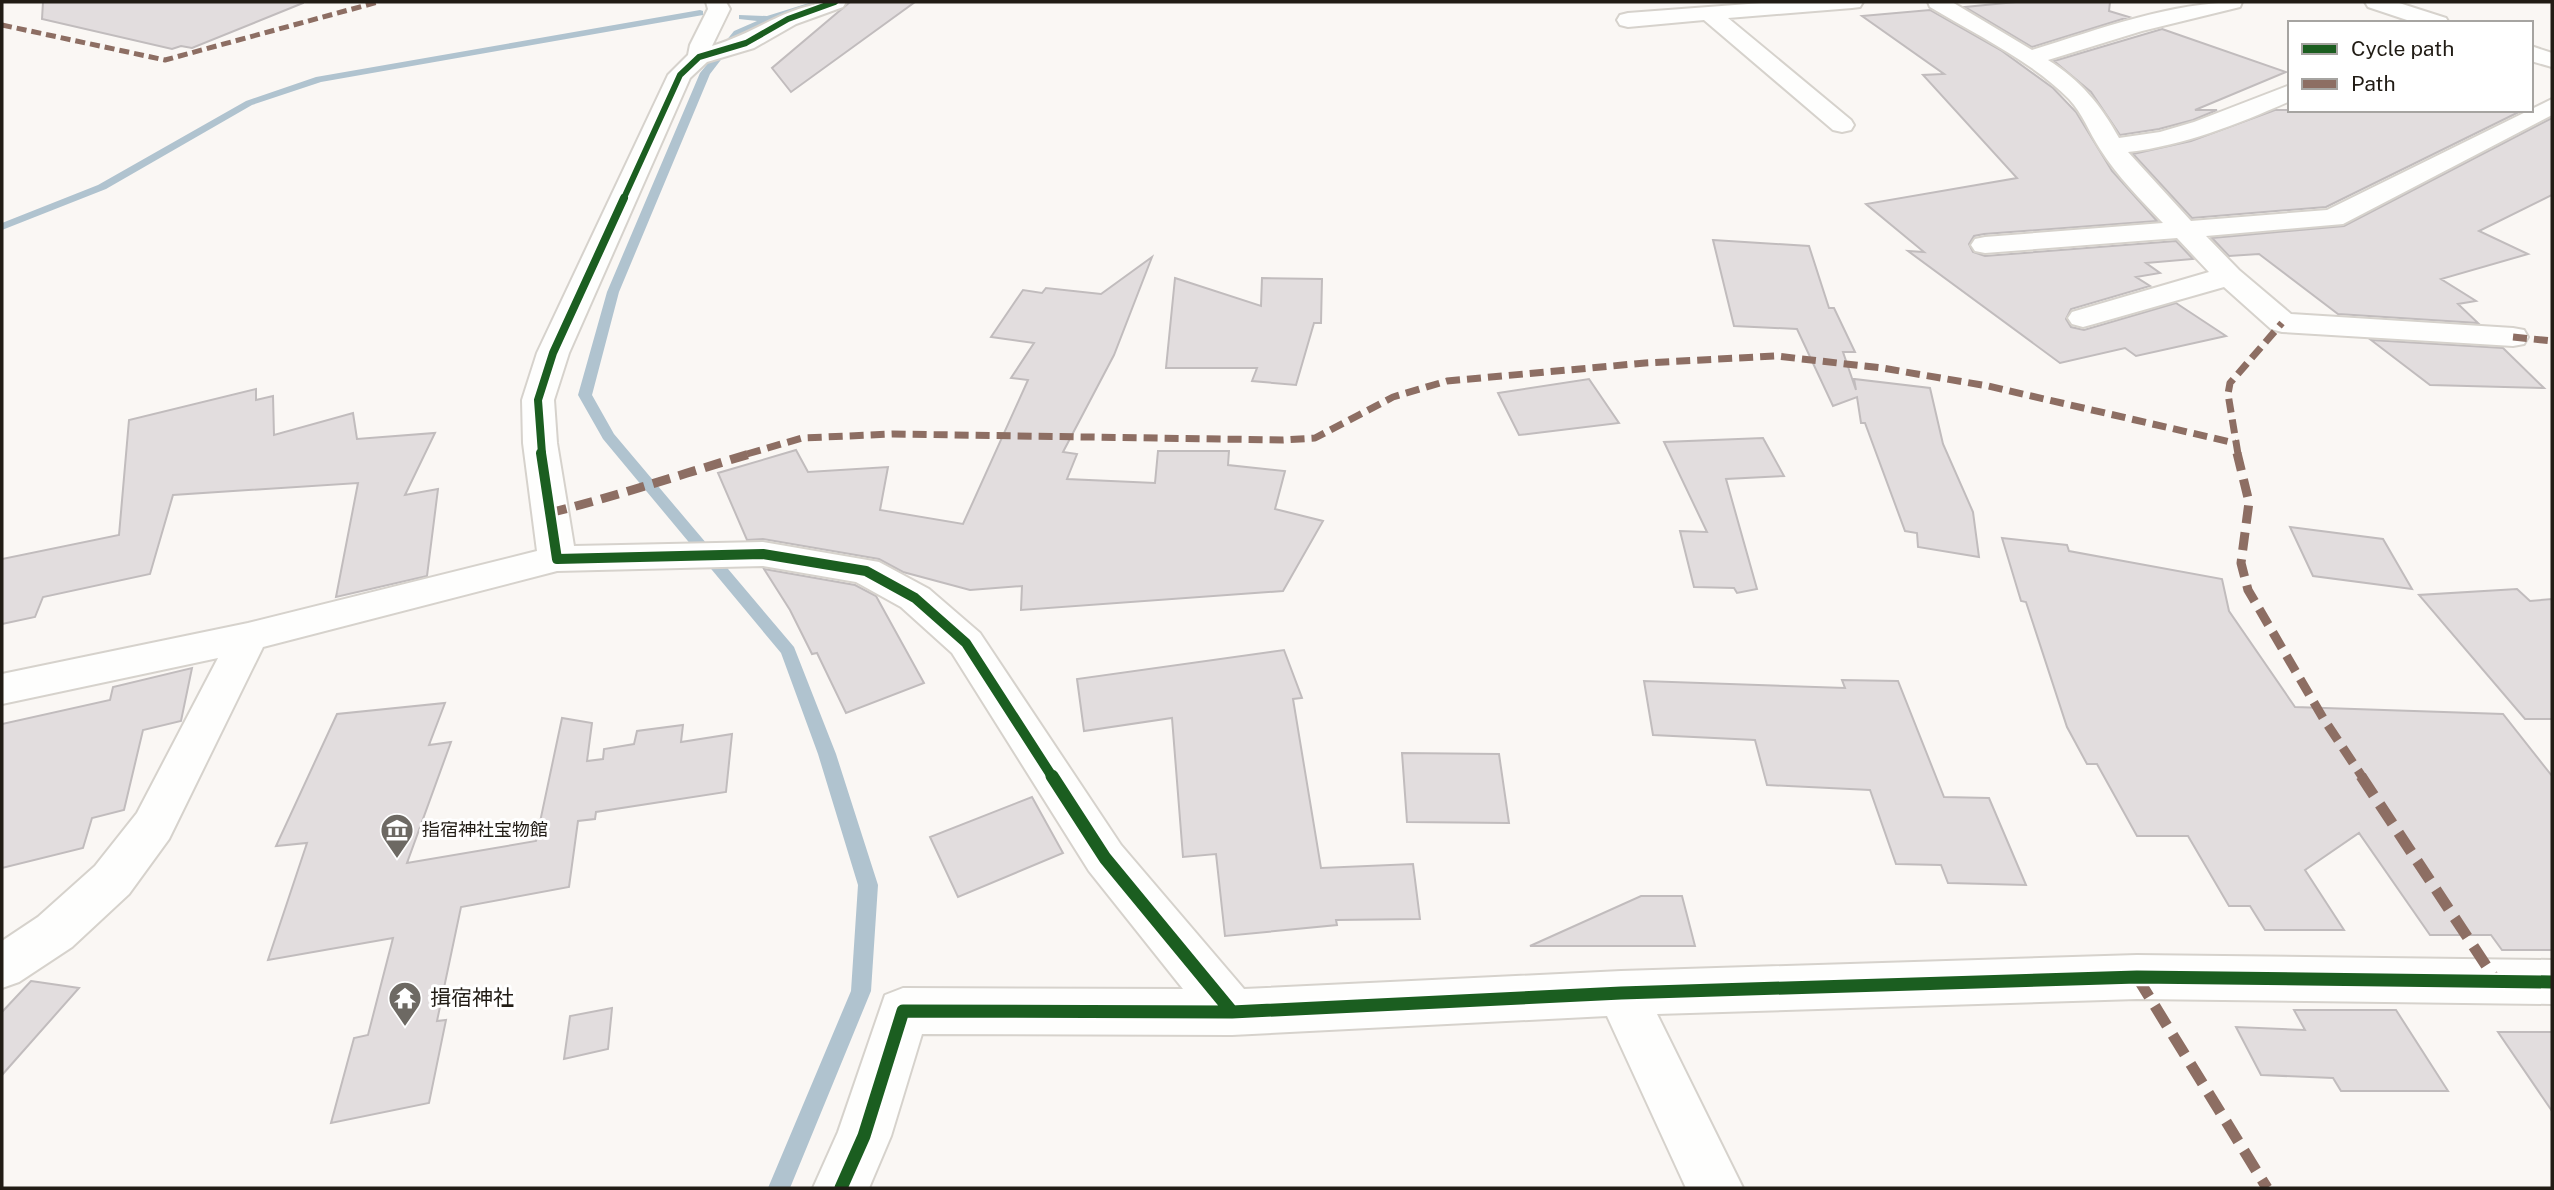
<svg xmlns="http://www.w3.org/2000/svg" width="2554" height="1190" font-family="'Public Sans','Noto Sans JP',sans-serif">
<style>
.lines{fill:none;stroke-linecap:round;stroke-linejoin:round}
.stream{fill:#b0c3cf;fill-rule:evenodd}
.building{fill:#e2ddde;stroke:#c1bcbd;stroke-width:2}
.minor-casing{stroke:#d6d2cc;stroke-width:4}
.minor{fill:#fefefd;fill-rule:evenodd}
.quiet-far3{stroke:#8d6e63;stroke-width:5;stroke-dasharray:10 5;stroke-linecap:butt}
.quiet-far2{stroke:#8d6e63;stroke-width:7;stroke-dasharray:14 7;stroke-linecap:butt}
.quiet-far1{stroke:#8d6e63;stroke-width:9;stroke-dasharray:18 9;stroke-linecap:butt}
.quiet{stroke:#8d6e63;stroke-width:11;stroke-dasharray:23 11;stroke-linecap:butt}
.cycleway-far3-casing{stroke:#fff;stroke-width:9}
.cycleway-far2-casing{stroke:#fff;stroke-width:11}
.cycleway-far1-casing{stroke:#fff;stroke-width:15}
.cycleway-casing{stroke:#fff;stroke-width:18}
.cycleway-far3{stroke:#1b5e20;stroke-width:6}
.cycleway-far2{stroke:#1b5e20;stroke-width:8}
.cycleway-far1{stroke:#1b5e20;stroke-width:10}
.cycleway{stroke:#1b5e20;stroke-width:13}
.labels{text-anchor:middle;stroke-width:6;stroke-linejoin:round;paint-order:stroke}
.poi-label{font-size:18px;fill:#211c15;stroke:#fff;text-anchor:start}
.near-poi-label{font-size:21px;fill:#211c15;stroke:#fff;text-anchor:start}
</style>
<rect width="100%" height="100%" fill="#faf7f4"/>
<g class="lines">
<!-- stream -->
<path class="stream" d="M812,2H824L740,35L710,74L619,292L592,395L614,434L794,647L836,754L878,885L871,991L790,1188H768L851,991L858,885L818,754L781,653L603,439L578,395L607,292L700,73L734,31L757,21L739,19V15L767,16Z
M700,10L703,11V15L321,82L252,105L106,189L2,230V223L98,185L246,101L316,77Z"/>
</g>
<!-- building -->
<path class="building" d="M43,2H303V3L192,48L181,46L172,49L42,19Z
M850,2H915L791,92L772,68Z
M2016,2H2110L2109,11L2129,17L2032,47L1965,7Z
M1930,10L2002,51L2053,88L2076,112L2112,171L2157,221L1984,234L1974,236L1969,244L1973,252L1985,256L2176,241L2193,259L2146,263L2160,273L2136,277L2150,286L2071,309L2066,319L2071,327L2084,330L2176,303L2226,336L2136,356L2125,348L2060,363L1908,251L1924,252L1866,204L2017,178L1923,75L1944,74L1862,16Z
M2162,29L2286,72L2195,110H2217L2193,120L2159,129L2120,135L2091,92L2054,61Z
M2275,110H2523L2326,207L2192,218L2133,154L2191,141Z
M2552,118V195L2479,231L2528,254L2441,279L2476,301L2458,304L2478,323L2338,314L2259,254L2229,256L2212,238L2344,226Z
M1713,240L1809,246L1829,308H1834L1855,352H1843L1856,390L1854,379L1930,388L1943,444L1973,512L1979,557L1918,547L1917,533L1905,531L1865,423H1861L1857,397L1833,406L1797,329L1734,326Z
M1152,257L1114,355L1063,452L1077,454L1067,479L1155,483L1158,451H1229L1228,465L1285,471L1275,509L1323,521L1283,591L1021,610L1022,586L970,590L903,572L879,559L763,539L747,540L718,473L796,450L808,472L888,467L880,510L963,524L1028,380L1011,378L1034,343L991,337L1023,290L1042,293L1046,288L1101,294Z
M1175,278L1261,306L1262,278L1322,279L1321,323H1314L1296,385L1252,381L1257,368H1166Z
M2371,340L2503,348L2544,388L2430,385Z
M1589,379L1619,423L1519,435L1498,393Z
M256,389V400L273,396L274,435L353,413L357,439L435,433L405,495L438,489L427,576L336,597L358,483L173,495L150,574L43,597L35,617L2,624V559L119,535L129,420Z
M1763,438L1784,476L1726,479L1757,589L1737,593L1734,588L1694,587L1680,531L1707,532L1664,442Z
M2290,527L2383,539L2412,589L2313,576Z
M2002,538L2067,545L2069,551L2222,579L2229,611L2295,707L2503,714L2552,776V950H2502L2491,935H2430L2359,833L2305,870L2344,930H2265L2250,906H2229L2188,836H2137L2097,764H2087L2067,727L2026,602L2021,601Z
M764,569L855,585L876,596L924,683L846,713L817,653L812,654L790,610Z
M2517,589L2530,601L2552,599V719H2525L2419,595Z
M1284,650L1302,698L1293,699L1321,868L1413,864L1420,919L1336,920L1337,925L1225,936L1216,854L1183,857L1172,718L1084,731L1077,679Z
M192,668L181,721L143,730L124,810L92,818L83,848L2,868V724L110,700L113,687Z
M1842,680L1898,681L1944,797L1989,798L2026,885L1948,883L1941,865L1896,864L1870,790L1767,785L1755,740L1653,735L1644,681L1845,688Z
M445,703L429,745L451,742L407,863L536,841L562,718L592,723L587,761L603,759L604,749L634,744L637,731L683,725L681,742L732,734L726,792L596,812L595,819L578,821L569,887L461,907L437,1021L446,1020L429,1103L331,1123L354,1038L368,1035L393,938L268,960L307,843L276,846L337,714Z
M1402,753L1499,754L1509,823L1407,822Z
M1032,797L1063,853L958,897L930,837Z
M1641,896H1682L1695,946H1530Z
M31,981L79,988L2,1075V1012Z
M612,1008L608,1049L564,1059L570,1016Z
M2294,1010H2396L2448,1091H2341L2333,1078L2261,1075L2236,1027L2305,1030Z
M2498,1032H2552V1111Z"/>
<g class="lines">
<defs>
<path id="minor" d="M706,2H726L730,9L712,46C762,31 791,0 846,2L843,7L796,24L754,48L707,62L690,78L569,353L554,400L557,443L574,546L763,542L879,562L929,589L980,633L1121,845L1244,989L1621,971L2137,955L2552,960V1004L2137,999L1657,1014L1743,1188H1686L1607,1016L1232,1035L922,1034L891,1136L869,1188H813L838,1132L885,995L903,988L1183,989L1089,871L952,653L901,607L856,582L763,566L557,571L263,647L169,839L129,894L72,947L19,982L2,988V941L38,917L95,866L137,813L218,658L2,704V674L248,623L537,551L523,443L522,400L537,353L668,75L688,55L690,45L708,9Z
M1775,2H1863L1860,7L1852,8L1728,18L1851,120L1854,125L1851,130L1842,132L1833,130L1704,20L1628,27L1620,25L1617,20L1620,15L1628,13Z
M1928,2H1952L2032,50C2100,29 2171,2 2242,2L2240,7L2142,31L2048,60C2080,80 2101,105 2119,138L2160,132L2194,122L2290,85V101C2238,124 2185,145 2128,152L2191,221L2327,210L2552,99V115L2343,224L2206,236L2239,270L2291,314L2513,328L2524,330L2528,337L2524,344L2513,346L2282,332L2271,329L2224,287L2094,324L2083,327L2072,324L2068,318L2072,312L2209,272L2177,238L1985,253L1975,251L1971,245L1975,239L1985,237L2163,223C2140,199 2118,177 2100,149C2089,132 2083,114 2069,99C2033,62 1975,34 1930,7Z
M2365,2H2396L2446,18L2449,23H2416L2368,7Z
M2531,46L2552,53V67L2531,61Z"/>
</defs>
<!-- minor casing -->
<use href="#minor" class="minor-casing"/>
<!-- minor -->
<use href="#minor" class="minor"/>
<!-- quiet-far3 -->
<path class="quiet-far3" d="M2,25L165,60L378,2"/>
<!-- quiet-far2 -->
<path class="quiet-far2" d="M2513,337L2552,341
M747,454L802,438L893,434L1283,440L1315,438L1393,397L1447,381L1645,363L1776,356L1882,368L1988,386L2235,443
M2238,454L2228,394L2230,383L2282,323"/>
<!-- quiet-far1 -->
<path class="quiet-far1" d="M2237,453L2249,502L2241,563L2248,590L2323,718L2363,778
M549,513C618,496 685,473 753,453"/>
<!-- quiet -->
<path class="quiet" d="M2361,776L2497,982
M2137,977L2267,1188"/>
<defs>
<path id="cycleway-far3" d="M623,200L680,75L699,57L746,43L788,19L835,2"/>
<path id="cycleway-far2" d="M542,454L538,400L553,353L624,198"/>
<path id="cycleway-far1" d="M541,453L557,559L763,554L866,571L915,598L966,643L1053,778"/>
<path id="cycleway" d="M1052,776L1105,858L1232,1012
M841,1188L864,1136L903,1011L1232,1012L1621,993L2137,977L2552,982"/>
</defs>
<!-- cycleway-far3 casing -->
<use href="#cycleway-far3" class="cycleway-far3-casing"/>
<!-- cycleway-far2 casing -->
<use href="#cycleway-far2" class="cycleway-far2-casing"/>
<!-- cycleway-far1 casing -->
<use href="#cycleway-far1" class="cycleway-far1-casing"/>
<!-- cycleway casing -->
<use href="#cycleway" class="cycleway-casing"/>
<!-- cycleway-far3 -->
<use href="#cycleway-far3" class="cycleway-far3"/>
<!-- cycleway-far2 -->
<use href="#cycleway-far2" class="cycleway-far2"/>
<!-- cycleway-far1 -->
<use href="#cycleway-far1" class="cycleway-far1"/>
<!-- cycleway -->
<use href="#cycleway" class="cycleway"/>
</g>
<!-- icons -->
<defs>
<symbol id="museum-pin" viewBox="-11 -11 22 30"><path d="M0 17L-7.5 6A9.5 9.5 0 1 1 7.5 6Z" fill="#6d6963" stroke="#fff"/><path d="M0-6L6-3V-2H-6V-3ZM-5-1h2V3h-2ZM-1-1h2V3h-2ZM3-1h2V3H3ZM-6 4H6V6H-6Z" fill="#fff"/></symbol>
<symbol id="temple-pin" viewBox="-11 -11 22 30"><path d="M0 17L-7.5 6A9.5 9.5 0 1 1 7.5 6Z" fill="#6d6963" stroke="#fff"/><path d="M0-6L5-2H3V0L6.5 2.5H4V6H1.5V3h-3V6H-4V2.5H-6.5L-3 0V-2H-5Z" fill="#fff"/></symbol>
</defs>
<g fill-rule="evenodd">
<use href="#museum-pin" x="378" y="811" width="38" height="52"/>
<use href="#temple-pin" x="386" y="979" width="38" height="52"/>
</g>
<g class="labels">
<!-- poi labels -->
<g class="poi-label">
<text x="422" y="836">指宿神社宝物館</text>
</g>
<!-- near-poi labels -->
<g class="near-poi-label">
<text x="430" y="1005">揖宿神社</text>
</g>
</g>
<!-- border -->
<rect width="2554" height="1190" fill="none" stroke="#211c15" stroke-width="7"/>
<!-- legend -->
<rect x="2288" y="21" width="245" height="91" fill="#ffffff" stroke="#a6a4a1" stroke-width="2"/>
<rect x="2302" y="44" width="35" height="10" fill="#1b5e20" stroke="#a6a4a1" stroke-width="2"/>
<text x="2351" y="56" font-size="21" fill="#211c15">Cycle path</text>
<rect x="2302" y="79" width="35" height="10" fill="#8d6e63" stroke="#a6a4a1" stroke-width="2"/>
<text x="2351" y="91" font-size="21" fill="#211c15">Path</text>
</svg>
